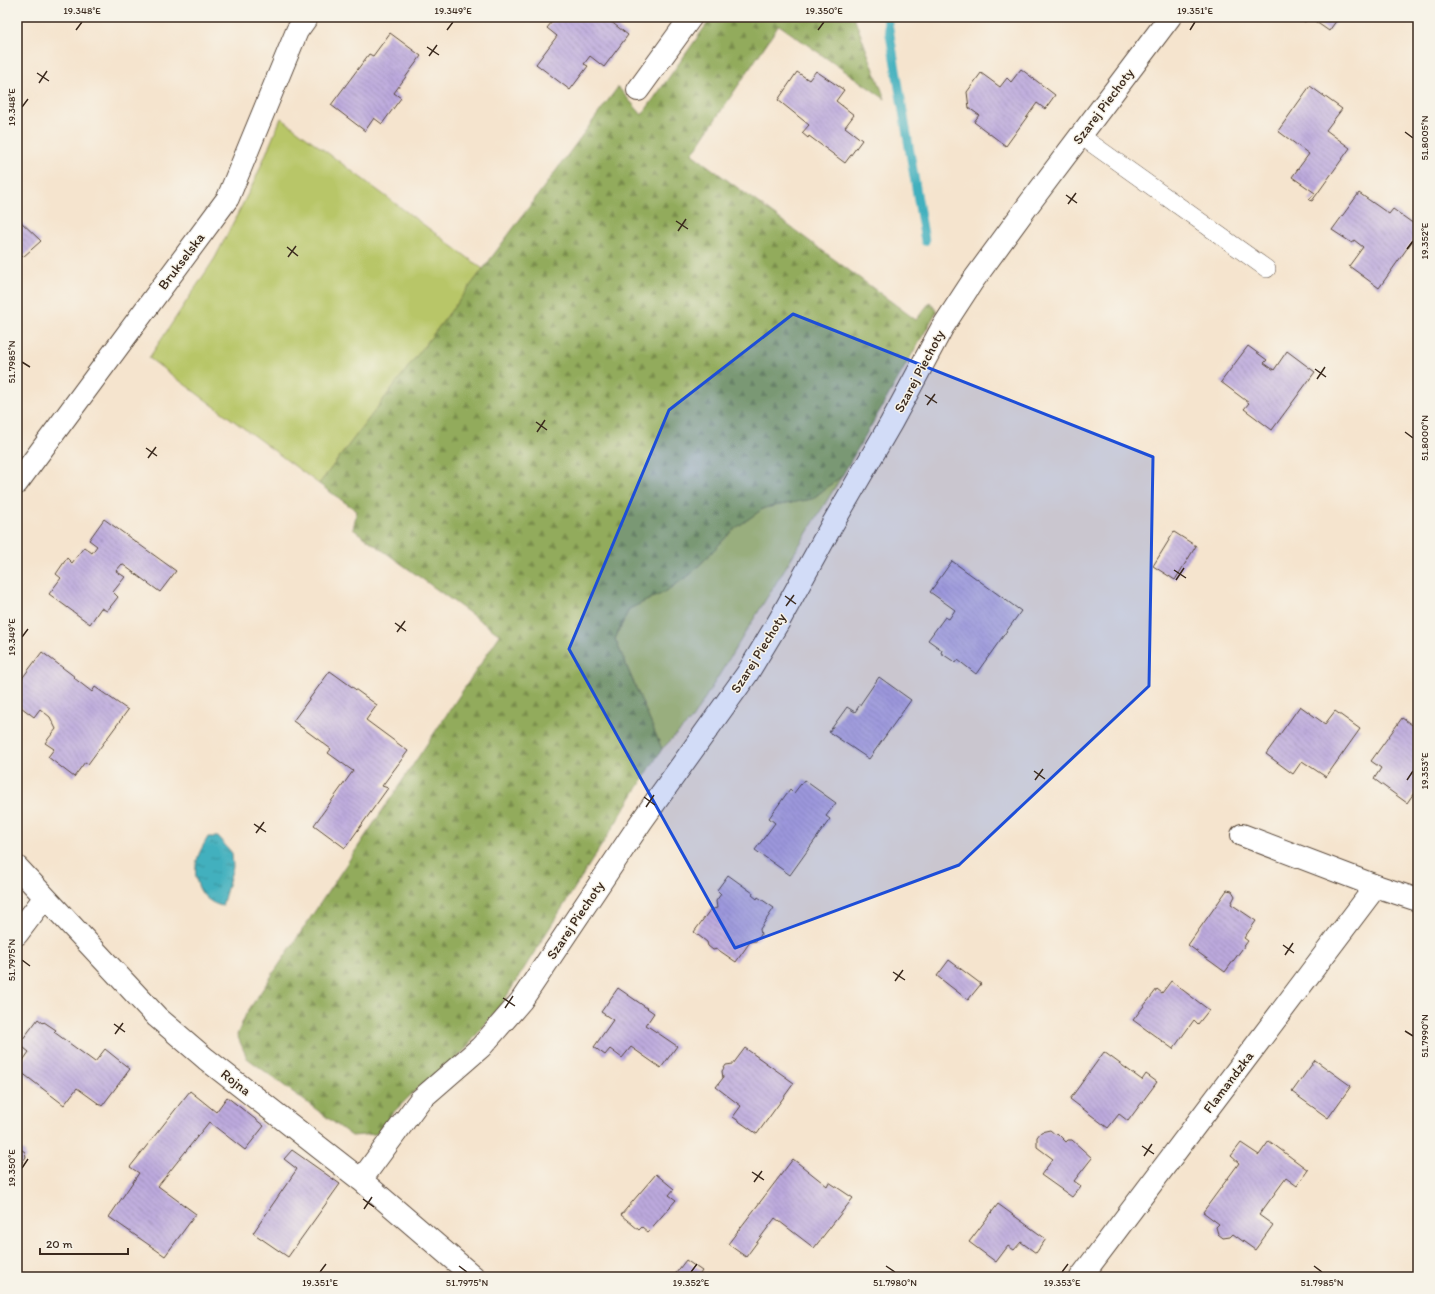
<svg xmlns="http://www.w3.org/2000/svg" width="1435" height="1294" font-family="Itim,sans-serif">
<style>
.grass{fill:#b8c668;stroke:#7a7843}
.forest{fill:url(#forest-firs);stroke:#666a3d}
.water{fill:url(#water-ripples);stroke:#3e6d6e}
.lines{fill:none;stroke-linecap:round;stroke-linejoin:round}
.stream{stroke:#42b0be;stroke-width:9}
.building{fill:url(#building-back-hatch)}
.lane-casing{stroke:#574638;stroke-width:18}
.street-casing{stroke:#574638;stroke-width:24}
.lane{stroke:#fff;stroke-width:17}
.street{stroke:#fff;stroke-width:22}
.marked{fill:#1d4ed8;fill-opacity:0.2;stroke:#1d4ed8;stroke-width:3;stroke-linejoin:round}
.ticks{fill:none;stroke:#3b2a1e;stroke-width:1.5}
.labels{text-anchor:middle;stroke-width:3;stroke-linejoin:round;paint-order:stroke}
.street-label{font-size:14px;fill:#3b2a1e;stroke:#f7f3e8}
.neatline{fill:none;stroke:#3b2a1e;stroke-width:1.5}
.ticks-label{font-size:10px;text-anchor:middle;fill:#3b2a1e}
</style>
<defs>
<pattern id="forest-firs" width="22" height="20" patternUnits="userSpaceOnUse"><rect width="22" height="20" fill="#92ab5c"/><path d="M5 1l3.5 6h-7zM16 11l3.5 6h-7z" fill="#788b4b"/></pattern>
<pattern id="water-ripples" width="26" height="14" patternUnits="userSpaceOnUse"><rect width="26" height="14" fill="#42b0be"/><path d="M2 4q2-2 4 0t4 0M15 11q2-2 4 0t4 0" fill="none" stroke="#388f9a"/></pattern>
<pattern id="building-back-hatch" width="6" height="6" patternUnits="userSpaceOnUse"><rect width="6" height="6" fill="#bca9dd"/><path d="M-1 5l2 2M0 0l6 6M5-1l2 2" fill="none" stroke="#9a8ab3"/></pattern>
</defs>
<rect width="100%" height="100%" fill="#f7f3e8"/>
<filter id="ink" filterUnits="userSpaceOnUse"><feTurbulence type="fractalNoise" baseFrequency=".025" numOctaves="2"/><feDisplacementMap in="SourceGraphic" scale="8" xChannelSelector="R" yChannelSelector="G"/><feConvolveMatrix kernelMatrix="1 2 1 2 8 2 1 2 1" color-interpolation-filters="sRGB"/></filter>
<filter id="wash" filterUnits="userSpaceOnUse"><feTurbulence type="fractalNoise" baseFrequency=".012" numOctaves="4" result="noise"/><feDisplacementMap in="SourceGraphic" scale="16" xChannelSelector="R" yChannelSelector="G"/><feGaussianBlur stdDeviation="0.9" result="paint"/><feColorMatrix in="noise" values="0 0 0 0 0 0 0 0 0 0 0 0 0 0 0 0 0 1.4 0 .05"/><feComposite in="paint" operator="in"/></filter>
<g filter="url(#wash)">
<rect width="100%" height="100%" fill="#f5e4ce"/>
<!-- grass -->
<path class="grass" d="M281,118L483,269L319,484L149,358L215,258L255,180Z
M842,476L692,719L662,749L615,639L629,609L663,593L691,574L733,530L764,508L812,499Z"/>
<!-- forest -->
<path class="forest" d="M712,17H854L885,99L779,25L692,154L916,320L930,302L937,311L842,476L812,499L764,508L733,530L691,574L663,593L629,609L615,639L662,749L503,1002L457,1059L419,1087L392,1114L376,1134L352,1136L247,1058L237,1035L246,1014L500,635L353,529L357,511L319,484L483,269L618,87L642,115Z"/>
<!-- water -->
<path class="water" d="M208,837H218L232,853L233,867L222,906C200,901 192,880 197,860C199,852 204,844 208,837Z"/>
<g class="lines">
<!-- stream -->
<path class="stream" d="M887,17L925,241"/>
</g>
<g id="blocks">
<!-- building -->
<path class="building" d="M556,17H605L628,35L604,67L590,56L584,64L588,66L570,90L536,64L557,36L547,28Z
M1298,17H1309L1305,22Z
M1309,17H1339L1329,31Z
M1348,17H1357L1354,21Z
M390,33L421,56L394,93L401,98L382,124L374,118L365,131L331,105L369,54L373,56Z
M1021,69L1055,95L1045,109L1037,103L1006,146L974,122L979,115L969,108L967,92L981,73L1000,87L1007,78L1011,82Z
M816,71L844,90L836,101L854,115L845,127L862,140L845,163L809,136L808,138L802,133L809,125L778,100L797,72L809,80Z
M1310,86L1342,109L1326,130L1350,148L1312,201L1309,200L1315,193L1292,177L1309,154L1278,131Z
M1359,193L1389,214L1393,209L1418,227V233L1379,288L1349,266L1363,247L1354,240L1352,243L1332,230Z
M17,218L41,241L23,257L17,251Z
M1248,346L1267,360L1264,363L1274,370L1287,351L1315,372L1272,430L1244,409L1249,403L1221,382Z
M104,519L176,571L160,592L122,564L116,571L125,577L113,592L118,597L107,611L101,608L90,624L49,594L61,578L56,574L67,558L72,563L84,547L92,553L97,546L89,540Z
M1174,532L1196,546L1175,580L1153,566Z
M952,561L1021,611L976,674L958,660L956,663L941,653L942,650L928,640L945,617L949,619L955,610L930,592Z
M42,652L75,677L74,678L92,692L95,687L128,710L88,764L85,762L74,777L48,757L54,749L45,743L56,729L50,717L40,709L34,717L17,704V685Z
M330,671L377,705L366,720L408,751L382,786L388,788L345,848L314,825L353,771L328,753L331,749L293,721Z
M879,677L911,700L869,759L829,732L847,707L855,712Z
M1300,706L1325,724L1335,711L1360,729L1326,777L1302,761L1293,774L1266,754Z
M1402,718L1418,729V787L1407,803L1374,779L1381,768L1371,761Z
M804,780L836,803L826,816L830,819L790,875L755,850L775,823L769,818L790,789L794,793Z
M728,875L753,893L752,895L757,899L758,897L774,908L760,929L761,935L756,941L750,942L736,962L717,949L713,950L708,946L707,942L694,932L710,910L717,908L716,901L721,894L717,890Z
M1227,890L1232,891L1235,896L1231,904L1256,921L1244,938L1248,941L1225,972L1188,945Z
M949,960L981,984L968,1000L937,976Z
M1171,981L1209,1010L1198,1024L1194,1020L1173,1049L1133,1020L1157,989L1162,993Z
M618,988L654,1013L646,1025L677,1046L661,1068L631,1047L622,1058L610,1049L605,1055L594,1047L613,1020L601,1012Z
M38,1019L43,1023L44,1022L56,1030L54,1032L95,1062L105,1049L130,1069L102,1106L77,1088L64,1105L17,1069L29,1052L19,1044Z
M745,1048L794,1083L757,1134L733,1117L741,1106L716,1087L723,1078L722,1071L726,1065L733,1064Z
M1104,1052L1142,1080L1146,1074L1157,1082L1128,1121L1119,1114L1108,1128L1070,1099Z
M1315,1060L1351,1086L1328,1118L1292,1092Z
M190,1091L216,1112L227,1097L264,1126L245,1150L209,1122L158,1186L196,1214L165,1256L109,1217L139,1173L130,1167Z
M1050,1130L1056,1135L1057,1133L1066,1142L1068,1140H1072L1092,1158L1074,1181L1081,1186L1072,1197L1041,1175L1053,1159L1037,1147V1137L1041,1132Z
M1269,1141L1308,1170L1297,1186L1286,1178L1259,1215L1273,1225L1255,1250L1233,1234L1230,1237L1223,1238L1218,1234L1216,1227L1219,1224L1203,1212L1239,1163L1231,1156L1241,1143L1259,1155Z
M17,1150H22L25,1152L26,1157L17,1169Z
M292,1150L340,1184L288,1257L253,1233L297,1169L284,1159Z
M793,1159L827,1186L829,1182L853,1198L814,1248L775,1218L746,1257L728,1244Z
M656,1174L674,1189L669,1195L676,1200L648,1232L642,1227L639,1230L621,1215Z
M998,1204L1046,1239L1036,1253L1021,1242L1014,1250L1008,1246L996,1262L969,1242Z
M686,1260L702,1271L698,1277H673Z"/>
</g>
</g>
<g filter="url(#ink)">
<use href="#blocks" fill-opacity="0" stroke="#574638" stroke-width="1"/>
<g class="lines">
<defs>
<path id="lane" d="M1081,136L1267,269"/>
<path id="street" d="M638,90L691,17
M17,483L228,198L297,31L307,17
M1242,835L1376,886L1418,900
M17,867L157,1017L206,1059L361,1180L474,1277
M17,934L45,897
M361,1180L420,1100L481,1047L521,1001L641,822L747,674L779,621L832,525L891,423L942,328L972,282L1029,204L1170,17
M1081,1277L1376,886"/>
</defs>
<!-- lane casing -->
<use href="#lane" class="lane-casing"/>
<!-- street casing -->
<use href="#street" class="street-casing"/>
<!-- lane -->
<use href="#lane" class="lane"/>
<!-- street -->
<use href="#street" class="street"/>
</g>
</g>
<!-- marked area -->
<path class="marked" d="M793,314L1153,457L1149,686L959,865L735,948L569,649L669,410Z"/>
<!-- ticks -->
<path class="ticks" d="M76,30L82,22M447,30L453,22M818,30L824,22M1190,30L1195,22M427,47L439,55M429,56L437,45M37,73L49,81M39,83L47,71M22,107L28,99M1405,132L1413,138M1066,195L1077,203M1068,204L1076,193M676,221L688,229M678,231L686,219M287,247L298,256M1407,249L1413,241M288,257L296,246M22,362L30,367M1315,369L1326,377M1317,379L1325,367M925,395L937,403M927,405L935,394M536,422L547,430M537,432L545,420M1405,432L1413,438M146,448L157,456M148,458L156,447M1174,570L1186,578M1176,580L1184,568M785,596L796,604M786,606L794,595M395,623L406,631M397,632L405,621M22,637L28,629M1034,771L1045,779M1035,780L1043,769M1407,780L1413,771M644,797L655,805M646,807L654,795M254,824L266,832M256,833L264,822M1283,945L1294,953M1285,955L1293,943M22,960L30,966M893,972L905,980M895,981L903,970M503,998L515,1006M505,1008L513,996M114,1024L125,1032M1405,1031L1413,1036M115,1034L123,1023M1142,1146L1154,1154M1144,1156L1152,1144M22,1168L28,1159M752,1172L764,1180M754,1182L762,1171M363,1199L374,1207M364,1209L372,1197M459,1266L467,1272M886,1266L895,1272M1314,1266L1322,1272M320,1272L326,1264M691,1272L697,1264M1062,1272L1068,1264"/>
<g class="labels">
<!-- street labels -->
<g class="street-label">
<text transform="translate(1103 106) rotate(-53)" y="5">Szarej Piechoty</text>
<text transform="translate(181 261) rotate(-53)" y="5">Brukselska</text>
<text transform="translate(919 371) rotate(-62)" y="5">Szarej Piechoty</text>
<text transform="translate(758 653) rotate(-58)" y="5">Szarej Piechoty</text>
<text transform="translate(575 920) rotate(-56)" y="5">Szarej Piechoty</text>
<text transform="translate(236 1082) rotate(38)" y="5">Rojna</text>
<text transform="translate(1228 1082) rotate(-53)" y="5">Flamandzka</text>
</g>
</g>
<!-- margin -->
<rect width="1435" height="1294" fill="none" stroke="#f7f3e8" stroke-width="44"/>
<!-- scale -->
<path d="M40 1248v6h88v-6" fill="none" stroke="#3b2a1e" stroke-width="2"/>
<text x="46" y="1248" font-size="12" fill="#3b2a1e" stroke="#f7f3e8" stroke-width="3" paint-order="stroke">20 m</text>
<rect x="22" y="22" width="1391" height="1250" class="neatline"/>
<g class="ticks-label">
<text x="82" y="14">19.348°E</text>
<text x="453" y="14">19.349°E</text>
<text x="824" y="14">19.350°E</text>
<text x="1195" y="14">19.351°E</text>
<text transform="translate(11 107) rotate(-90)" y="4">19.348°E</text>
<text transform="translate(1424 138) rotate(-90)" y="4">51.8005°N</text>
<text transform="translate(1424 241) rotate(-90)" y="4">19.352°E</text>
<text transform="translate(11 362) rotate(-90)" y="4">51.7985°N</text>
<text transform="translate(1424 438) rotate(-90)" y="4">51.8000°N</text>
<text transform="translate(11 637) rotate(-90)" y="4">19.349°E</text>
<text transform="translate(1424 771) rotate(-90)" y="4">19.353°E</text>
<text transform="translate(11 960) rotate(-90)" y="4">51.7975°N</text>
<text transform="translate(1424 1036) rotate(-90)" y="4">51.7990°N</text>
<text transform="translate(11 1168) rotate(-90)" y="4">19.350°E</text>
<text x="320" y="1286">19.351°E</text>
<text x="467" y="1286">51.7975°N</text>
<text x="691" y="1286">19.352°E</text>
<text x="895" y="1286">51.7980°N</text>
<text x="1062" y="1286">19.353°E</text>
<text x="1322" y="1286">51.7985°N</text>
</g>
</svg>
